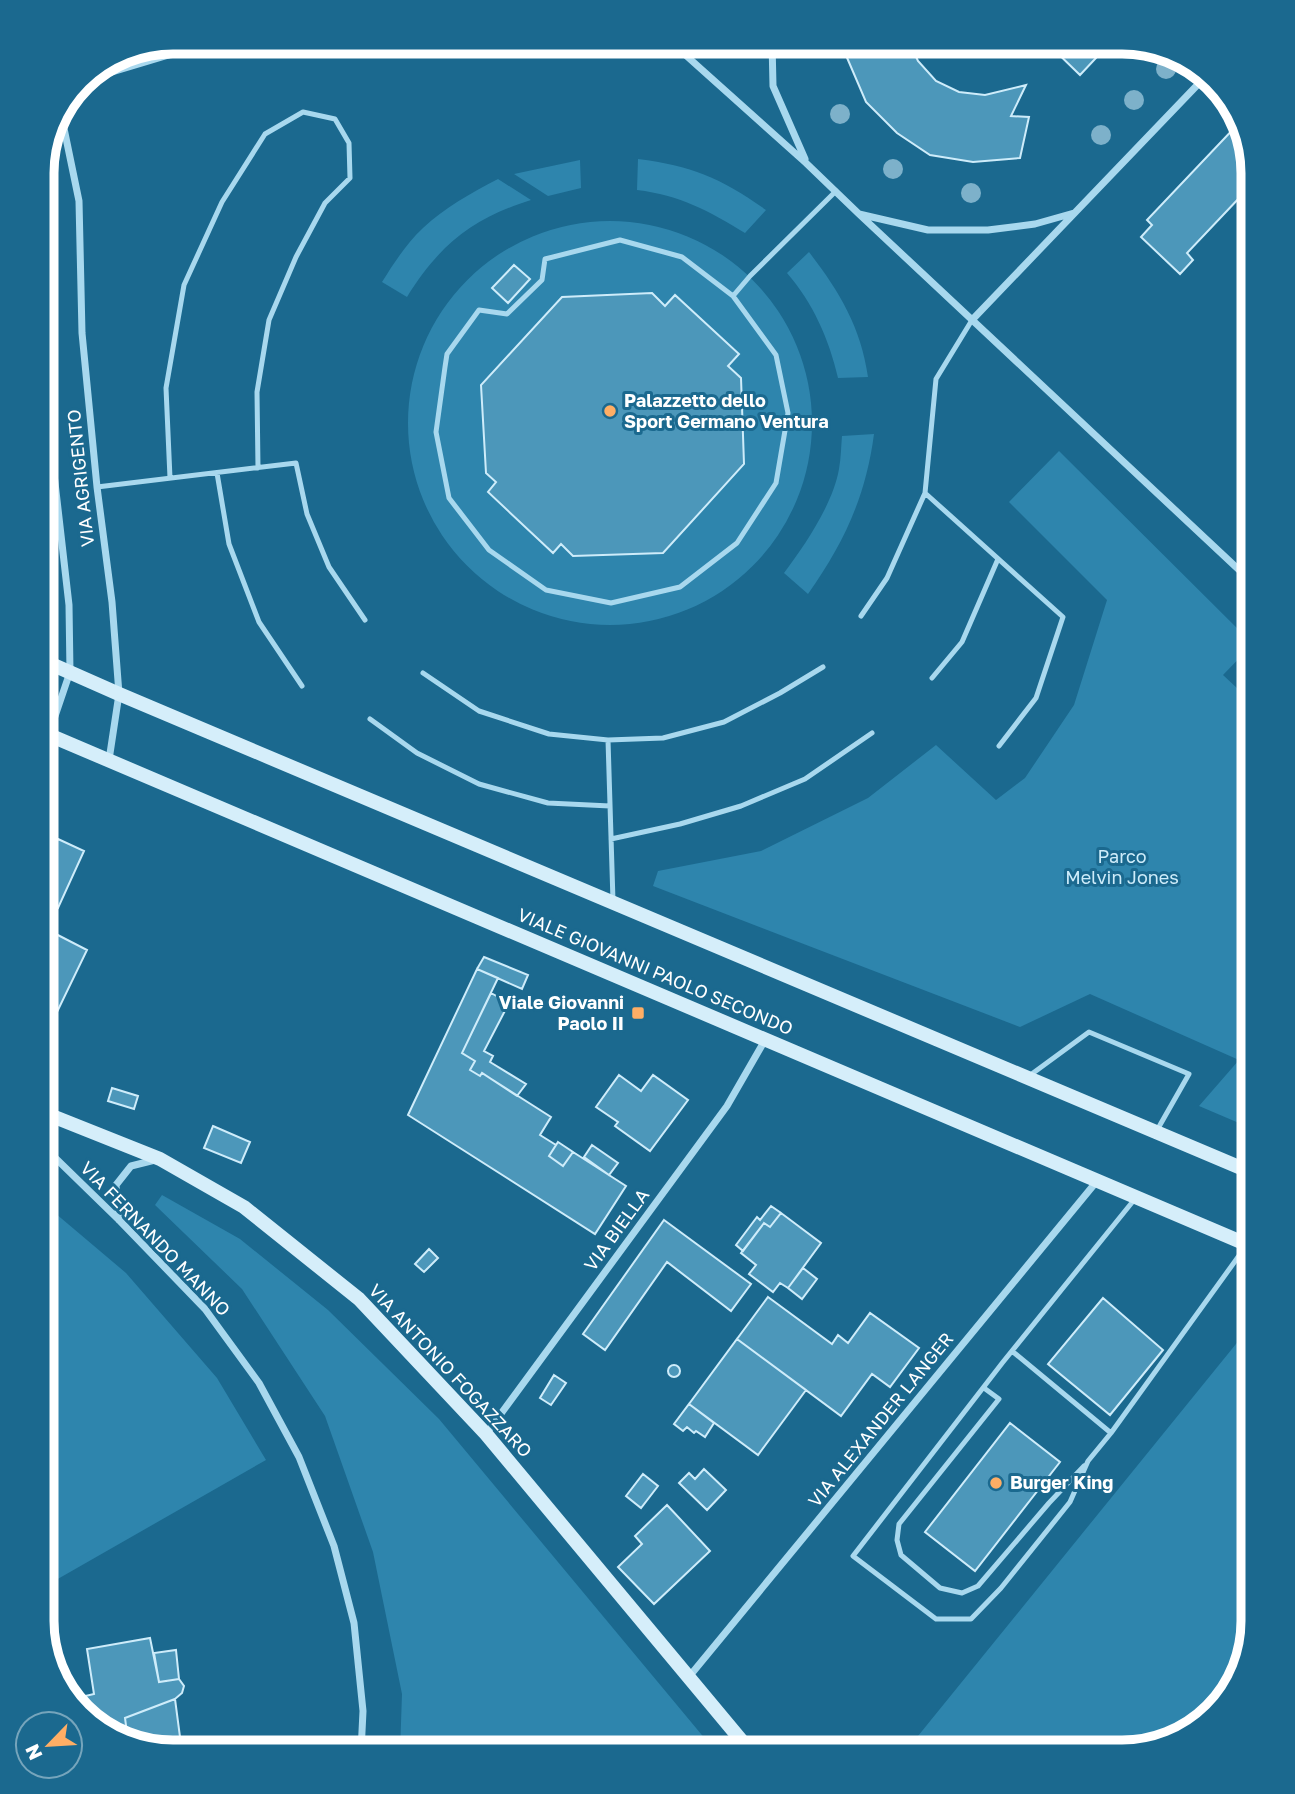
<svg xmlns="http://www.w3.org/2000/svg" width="1295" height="1794" font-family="'Golos Text',sans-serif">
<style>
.green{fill:#2e85ad}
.building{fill:#4c97ba;stroke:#ceecfa;stroke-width:2}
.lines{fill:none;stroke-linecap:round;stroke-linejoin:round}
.lane{stroke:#a8d8ee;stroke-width:5}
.street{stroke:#a8d8ee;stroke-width:7}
.secondary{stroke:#d5eefa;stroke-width:14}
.tree{fill:#7db1ca}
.poi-dot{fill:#ffae65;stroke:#1b698f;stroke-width:2.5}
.labels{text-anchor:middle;stroke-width:6;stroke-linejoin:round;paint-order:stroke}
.poi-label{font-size:18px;font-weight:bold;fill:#fff;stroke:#1b698f;text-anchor:start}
.street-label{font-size:18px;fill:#fff;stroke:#1b698f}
.park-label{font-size:18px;fill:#ceecfa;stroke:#1b698f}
.rim{fill:none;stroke:#fff;stroke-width:9}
</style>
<rect width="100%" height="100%" fill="#1b698f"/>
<!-- green -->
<path class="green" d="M638,159C692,166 721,178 766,210L745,233C709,211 680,195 637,190Z
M580,160L581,188L548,196L514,174Z
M498,179L531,200C473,218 439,245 407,297L382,282C394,263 406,244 423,228C444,208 471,193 498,179Z
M408 423a202 202 0 1 1 404 0a202 202 0 1 1-404 0Z
M809,252C839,291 861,327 868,377L838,378C829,339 813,303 787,273Z
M874,434C866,496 844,543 808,594L784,573C805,545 833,504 839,469C841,458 841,447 842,436Z
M1059,451L1253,644L1223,675L1253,703V1129L1199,1106L1239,1060L1090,994L1020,1027L653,886L658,871L761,851L868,798L936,745L996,800L1025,778L1074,705L1107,600L1009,502Z
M162,1195L240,1239L328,1310L439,1419L716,1752H400L402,1694L373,1552L325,1416L242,1289L155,1205Z
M42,1202L126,1273L217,1378L266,1460L42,1588Z
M1253,1323V1622L1235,1687L1188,1734L1123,1752H905Z"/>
<!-- building -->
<path class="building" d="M846,42H909L918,61L936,81L959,92L985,95L1026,85L1011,116L1029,117L1020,158L973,162L930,155L897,133L866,102L845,53Z
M1046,42H1111L1080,75Z
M1239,123L1253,173V205L1242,195L1187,253L1193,260L1180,274L1141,237L1152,225L1147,220Z
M514,265L530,279L508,303L492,288Z
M652,293L665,306L675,295L739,354L728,366L741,378L744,464L663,553L573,556L561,544L553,553L488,492L496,482L486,473L481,385L562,297Z
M58,839L84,851L58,908L42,901V873Z
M50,931L87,950L42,1043V947Z
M484,957L528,975L522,989L477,969Z
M477,969L498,978L462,1053L475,1061L470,1070L480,1076L482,1073L551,1117L540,1135L556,1145L549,1156L563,1166L573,1152L626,1186L595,1234L408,1115Z
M491,993L509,1003L484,1051L493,1056L490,1062L526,1084L517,1096L482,1073L480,1076L470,1070L475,1061L462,1053Z
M619,1075L641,1091L653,1075L688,1100L650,1151L615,1126L618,1122L596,1107Z
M112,1088L138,1096L134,1109L108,1101Z
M213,1126L250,1142L241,1163L204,1148Z
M558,1142L573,1152L563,1166L549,1156Z
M592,1145L618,1163L609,1175L584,1157Z
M771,1206L781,1213L770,1227L764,1223L743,1251L736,1245L757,1217L760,1220Z
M781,1213L821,1243L788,1288L780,1283L773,1292L749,1274L756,1265L741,1253L764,1223L770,1227Z
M664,1220L751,1284L731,1311L667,1262L605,1350L583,1334Z
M429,1249L438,1258L424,1272L415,1264Z
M803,1268L817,1279L802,1299L788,1288Z
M768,1297L832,1344L838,1335L848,1343L870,1313L919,1348L890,1387L872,1374L841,1416L737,1339Z
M1103,1298L1163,1350L1110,1415L1048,1364Z
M737,1339L806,1390L758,1455L689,1404Z
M668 1371a6 6 0 1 1 12 0a6 6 0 1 1-12 0Z
M554,1375L566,1383L551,1405L540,1398Z
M689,1404L714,1423L705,1437L696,1431L694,1433L687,1427L683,1431L674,1424Z
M1010,1423L1060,1462L975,1571L925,1532Z
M704,1469L726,1490L707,1510L679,1483L689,1473L695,1479Z
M643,1474L658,1486L641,1508L626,1496Z
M667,1505L710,1551L654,1604L618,1567L642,1544L635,1536Z
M150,1638L159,1682L179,1679L184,1686L182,1693L175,1699L125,1718L128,1741L107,1734L83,1710L81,1697L94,1694L87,1649Z
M176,1650L179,1679L159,1682L154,1653Z
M175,1699L182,1752H165L128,1741L125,1718Z"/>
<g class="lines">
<!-- lane -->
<path class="lane" d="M733,296L776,355L788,413L776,483L737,543L680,587L611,603L546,590L489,550L449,498L436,432L445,367L447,354L479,310L507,314L542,280L545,259L620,240L682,257L733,296L750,276L836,191
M972,320L936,379L925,493L1063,617L1036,698L999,746
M217,473L229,544L259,622L302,686
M170,478L166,388L184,285L222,202L265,134L303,112L335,119L349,143L350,178L325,203L296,257L269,320L257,392L258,468
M97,487L296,463L307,514L329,567L365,620
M861,616L887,578L925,493
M423,673L479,711L549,734L608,740L663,738L724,722L780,693L823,667
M932,678L962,642L998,559
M370,719L417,753L479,784L548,803L610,806
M608,740L613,901
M611,839L680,824L741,806L805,779L872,733
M1029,1076L1089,1032L1189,1074L1156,1132
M1134,1200L1003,1362L853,1556L936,1619H971L1001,1588L1070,1502L1088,1461L1111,1433L1246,1246
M1012,1351L1111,1433
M984,1388L999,1399L899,1524L897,1540L901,1555L940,1588L962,1593L978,1586L1049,1503L1084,1466"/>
<!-- street -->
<path class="street" d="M661,42L681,51L806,163L859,214L928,230H988L1035,224L1074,213
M772,42L773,86L805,159
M82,81L212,42
M60,109L79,201L82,333L97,487L112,602L119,694L109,760
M859,214L1253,583
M972,320L1205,77
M42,369L69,605L70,672L49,734
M42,1145L119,1220L205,1309L259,1383L299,1457L334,1546L354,1623L363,1711L361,1752
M119,1220L116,1185L131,1166L155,1160
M486,1434L727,1106L765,1040
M688,1678L1097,1181"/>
<!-- secondary -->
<path class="secondary" d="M42,660L119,694L1253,1173
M42,732L1253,1247
M42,1112L160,1159L244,1207L359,1299L486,1434L751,1752"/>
</g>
<!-- trees -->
<g class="tree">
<circle cx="1166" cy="69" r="10"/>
<circle cx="1134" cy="100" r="10"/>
<circle cx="840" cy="114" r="10"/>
<circle cx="1101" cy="135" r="10"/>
<circle cx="893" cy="169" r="10"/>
<circle cx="971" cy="193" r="10"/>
</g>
<!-- markers -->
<g class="poi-dot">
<circle cx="610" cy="411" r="7"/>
<rect x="631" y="1006" width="14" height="14" rx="3.5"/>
<circle cx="996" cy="1483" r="7"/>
</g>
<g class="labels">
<!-- poi labels -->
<g class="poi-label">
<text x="624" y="407">Palazzetto dello<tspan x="624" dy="21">Sport Germano Ventura</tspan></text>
<text x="624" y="1009" text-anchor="end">Viale Giovanni<tspan x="624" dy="21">Paolo II</tspan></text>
<text x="1010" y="1489">Burger King</text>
</g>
<!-- street labels -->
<g class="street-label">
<text transform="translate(81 478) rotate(-96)" y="6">VIA AGRIGENTO</text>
<text transform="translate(655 972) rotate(23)" y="6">VIALE GIOVANNI PAOLO SECONDO</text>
<text transform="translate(617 1230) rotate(-54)" y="6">VIA BIELLA</text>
<text transform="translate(155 1239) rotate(46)" y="6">VIA FERNANDO MANNO</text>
<text transform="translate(450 1371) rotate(47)" y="6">VIA ANTONIO FOGAZZARO</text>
<text transform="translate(881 1420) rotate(-51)" y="6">VIA ALEXANDER LANGER</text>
</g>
<!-- park labels -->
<g class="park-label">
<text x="1122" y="863">Parco<tspan x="1122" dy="21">Melvin Jones</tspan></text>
</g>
</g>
<!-- crop -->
<path d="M0 0H1295V1794H0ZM173 54H1122A119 119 0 0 1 1241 173V1621A119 119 0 0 1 1122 1740H173A119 119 0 0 1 54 1621V173A119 119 0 0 1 173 54Z" fill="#1b698f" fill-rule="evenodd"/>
<path class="rim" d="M173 54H1122A119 119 0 0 1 1241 173V1621A119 119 0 0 1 1122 1740H173A119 119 0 0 1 54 1621V173A119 119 0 0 1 173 54Z"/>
<!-- north arrow -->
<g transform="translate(49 1745) rotate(245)"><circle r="33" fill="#1b698f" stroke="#76a5bc" stroke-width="2"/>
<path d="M0-5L12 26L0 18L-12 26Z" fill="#ffae65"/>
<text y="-10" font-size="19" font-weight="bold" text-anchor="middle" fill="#ffffff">N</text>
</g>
</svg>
